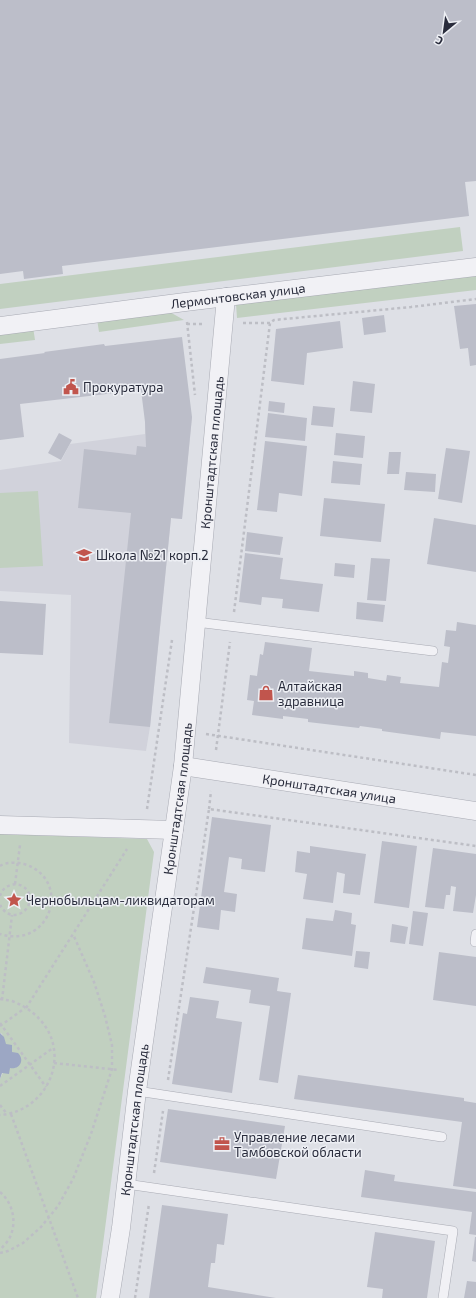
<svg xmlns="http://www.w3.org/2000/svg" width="476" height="1298" font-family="'Exo 2',sans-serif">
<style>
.built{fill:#d1d2db}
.green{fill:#c1d0c0}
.water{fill:#9ca7c4}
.building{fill:#bcbec9}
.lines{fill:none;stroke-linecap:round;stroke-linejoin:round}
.service-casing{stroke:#a8aab3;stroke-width:10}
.minor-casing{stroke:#a8aab3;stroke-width:19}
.path{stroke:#bdbec5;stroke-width:2.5;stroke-dasharray:3 3;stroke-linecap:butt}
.service{stroke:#f1f1f5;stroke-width:9}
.minor{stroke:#f1f1f5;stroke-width:18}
.labels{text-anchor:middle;stroke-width:3;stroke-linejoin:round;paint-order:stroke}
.street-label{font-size:13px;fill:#292c3c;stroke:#edeff4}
.poi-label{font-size:13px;fill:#292c3c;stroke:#edeff4;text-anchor:start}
</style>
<rect width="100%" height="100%" fill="#dee0e6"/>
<!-- built -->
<path class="built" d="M192,417L182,519L171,518L150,727L146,751L69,743L71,595L0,591V470L61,461L70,444L145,434V422Z"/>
<!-- green -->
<path class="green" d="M460,227L463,251L0,309V284Z
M476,276V290L237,318L236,304Z
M168,311L184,320L99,332L97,319Z
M33,327L35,340L0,344V331Z
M38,491L43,566L0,568V493Z
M0,834L147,839L154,852L96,1298H0V1079L12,1052L5,1044L2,1034L0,1033Z"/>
<!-- water -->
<path class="water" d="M0,1033L4,1037L6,1044L12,1045V1052L18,1053C25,1060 20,1070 10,1068L9,1074L2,1073L0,1079Z"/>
<!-- building -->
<path class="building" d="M0,0H476V181L465,182L469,216L62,266L63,274L24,279L23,271L0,274Z
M476,304V365L470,366L468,348L460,349L454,306Z
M384,315L386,332L364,335L362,318Z
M340,321L343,348L307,353L304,385L271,381L276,329Z
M182,337L192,417L182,519L171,518L150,727L109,723L131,513L78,508L84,449L136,455L137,446L146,447L145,422L141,390L20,404L24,437L0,440V359L45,353L44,352L104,344L105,346Z
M353,381L375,384L372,413L350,411Z
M269,401L285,403L284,413L268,411Z
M313,406L335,408L333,427L311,425Z
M268,413L307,418L305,441L265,437Z
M59,433L72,440L61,460L48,453Z
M336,433L365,436L363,458L334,455Z
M265,441L307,446L302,496L279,493L277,512L257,510Z
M446,448L470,451L462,503L438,499Z
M389,452H401L399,474H387Z
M333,461L362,464L360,485L331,483Z
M406,472L436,474L435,492L404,490Z
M324,498L385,504L381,542L320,536Z
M434,518L476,525V572L427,564Z
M247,532L283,537L280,555L245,551Z
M245,553L283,558L280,579L323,584L319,612L282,608L283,599L262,597L261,605L239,602Z
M371,558L390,559L386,601L367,600Z
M335,563L355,565L354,578L334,576Z
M0,601L46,604L43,655L0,653Z
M357,602L385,605L383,622L356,619Z
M457,622L476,625V736L441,732L440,739L382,731V729L360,726L359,728L308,722V719L283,716V719L252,715L254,701L247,700L250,675L257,676L260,654L263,655L265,642L312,648L309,671L354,676V671L368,673V678L386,681L387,675L401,677L400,683L439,687L442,662L448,663L450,647L444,646L446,630L456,631Z
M212,817L271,825L265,872L241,869L242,859L229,857L224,892L237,894L235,912L221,910L219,930L197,927Z
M382,841L417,846L409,908L374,903Z
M310,846L366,854L360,895L343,893L345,874L337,872L333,903L303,899L307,874L295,872L297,851L310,853Z
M433,848L476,854V895L473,913L453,911L456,887L451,886L450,895H446L444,909L425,907Z
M335,910L352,913L351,924L356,925L352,956L302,949L306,918L333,921Z
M413,911L428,913L423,946L409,944Z
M392,924L408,927L405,944L390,942Z
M356,951L370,952L368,969L354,967Z
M439,952L476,957V1006L433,1000Z
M206,967L279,978L277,991L291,993L278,1083L259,1080L270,1006L249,1003L251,990L203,983Z
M190,997L219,1001L216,1018L242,1022L232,1093L172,1084L183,1013L187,1014Z
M298,1075L464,1098V1101L476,1103V1189L453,1186L462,1122L294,1099Z
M168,1109L285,1126L276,1179L160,1162Z
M365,1170L395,1175L394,1181L476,1192V1235L469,1234L472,1212L361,1197Z
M162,1205L228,1214L224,1245L217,1244L215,1263H211L208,1287L276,1298H149Z
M375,1232L435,1241L427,1298H382L383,1289L367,1287Z
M475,1237H476V1262L472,1261Z
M467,1281L476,1282V1298H464Z"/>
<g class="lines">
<defs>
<path id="service" d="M196,622L433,651
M475,942L476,934
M137,1091L442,1137
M126,1184L453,1231L443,1298"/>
<g id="minor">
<path id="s1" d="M0,326L185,302L476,267"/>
<path id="s2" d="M183,766L476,811"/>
<path d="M0,825L174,830"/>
<path id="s3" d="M110,1298L121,1228L137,1091L183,766L226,297"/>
</g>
</defs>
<!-- service casing -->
<use href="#service" class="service-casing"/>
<!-- minor casing -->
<use href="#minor" class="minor-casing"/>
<!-- path -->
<path class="path" d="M187,322L195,395
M243,323H270
M187,324H204
M234,612L270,323L274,320L411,307L476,299
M206,734L476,775
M216,750L230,642
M147,809L172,640
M209,809L211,791
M0,866C6,862 17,862 24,864C73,879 51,950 0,934
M15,884L20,845
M0,896C3,884 19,880 27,890C35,900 26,915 14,915C7,915 3,910 0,905
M0,999C4,1000 8,1000 12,1001C20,1004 27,1008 33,1013C75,1047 51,1111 0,1115
M2,1000L12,915
M26,1008L127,849
M0,1023L46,1087
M0,1026L25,1008
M54,1063L119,1070
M168,1080L209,809L476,846
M0,1086L53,1048
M0,1105L7,1114
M11,1114L78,1298
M154,1173L163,1111
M0,1192C13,1203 17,1222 10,1237C8,1242 3,1246 0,1250
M0,1253L8,1251L23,1243L41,1227L58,1206L73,1179L91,1134L112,1069V1045L105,1016L94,982L73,934
M135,1298L149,1204"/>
<!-- service -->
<use href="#service" class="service"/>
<!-- minor -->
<use href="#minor" class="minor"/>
</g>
<!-- icons -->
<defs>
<symbol id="civic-bare" viewBox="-9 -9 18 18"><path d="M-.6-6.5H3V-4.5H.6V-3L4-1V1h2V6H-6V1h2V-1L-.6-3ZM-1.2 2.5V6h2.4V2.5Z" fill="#c1554d" stroke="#edeff4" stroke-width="2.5" paint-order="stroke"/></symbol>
<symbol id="school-bare" viewBox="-9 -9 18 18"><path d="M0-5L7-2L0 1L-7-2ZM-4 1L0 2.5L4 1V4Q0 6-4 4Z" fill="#c1554d" stroke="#edeff4" stroke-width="2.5" paint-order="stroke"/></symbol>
<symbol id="shop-bare" viewBox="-9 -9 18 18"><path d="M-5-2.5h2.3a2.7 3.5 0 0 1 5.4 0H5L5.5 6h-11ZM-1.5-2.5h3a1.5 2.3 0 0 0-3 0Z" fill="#c1554d" stroke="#edeff4" stroke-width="2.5" paint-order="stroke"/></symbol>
<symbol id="sight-bare" viewBox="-9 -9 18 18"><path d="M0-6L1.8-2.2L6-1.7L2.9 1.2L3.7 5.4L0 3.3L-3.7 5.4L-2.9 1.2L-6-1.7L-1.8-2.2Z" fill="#c1554d" stroke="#edeff4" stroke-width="2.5" paint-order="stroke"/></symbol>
<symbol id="office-bare" viewBox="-9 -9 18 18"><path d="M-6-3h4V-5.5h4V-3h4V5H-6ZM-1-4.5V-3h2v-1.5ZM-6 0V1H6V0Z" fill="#c1554d" stroke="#edeff4" stroke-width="2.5" paint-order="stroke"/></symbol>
</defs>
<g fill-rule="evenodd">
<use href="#civic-bare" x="60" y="376" width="22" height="22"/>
<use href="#school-bare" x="73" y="544" width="22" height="22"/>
<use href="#shop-bare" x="255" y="682" width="22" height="22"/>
<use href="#sight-bare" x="3" y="889" width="22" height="22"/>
<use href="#office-bare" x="211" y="1133" width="22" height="22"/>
</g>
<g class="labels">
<!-- street labels -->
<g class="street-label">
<text dy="5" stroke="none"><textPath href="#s1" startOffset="240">Лермонтовская улица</textPath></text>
<text dy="5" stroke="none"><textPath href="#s3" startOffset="852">Кронштадтская площадь</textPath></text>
<text dy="5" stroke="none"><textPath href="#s2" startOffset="148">Кронштадтская улица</textPath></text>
<text dy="5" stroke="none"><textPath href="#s3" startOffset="504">Кронштадтская площадь</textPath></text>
<text dy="5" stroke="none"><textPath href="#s3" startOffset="180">Кронштадтская площадь</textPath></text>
</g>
<!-- poi labels -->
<g class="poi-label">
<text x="83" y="392">Прокуратура</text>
<text x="96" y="560">Школа №21 корп.2</text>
<text x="278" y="691">Алтайская<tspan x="278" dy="15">здравница</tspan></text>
<text x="26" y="905">Чернобыльцам-ликвидаторам</text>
<text x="234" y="1142">Управление лесами<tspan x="234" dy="15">Тамбовской области</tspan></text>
</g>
</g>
<!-- north arrow -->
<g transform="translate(444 32) rotate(209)" stroke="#edeff4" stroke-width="3" paint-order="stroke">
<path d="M0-3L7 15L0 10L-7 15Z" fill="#292c3c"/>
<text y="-6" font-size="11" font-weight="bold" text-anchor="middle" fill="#292c3c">С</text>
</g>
</svg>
